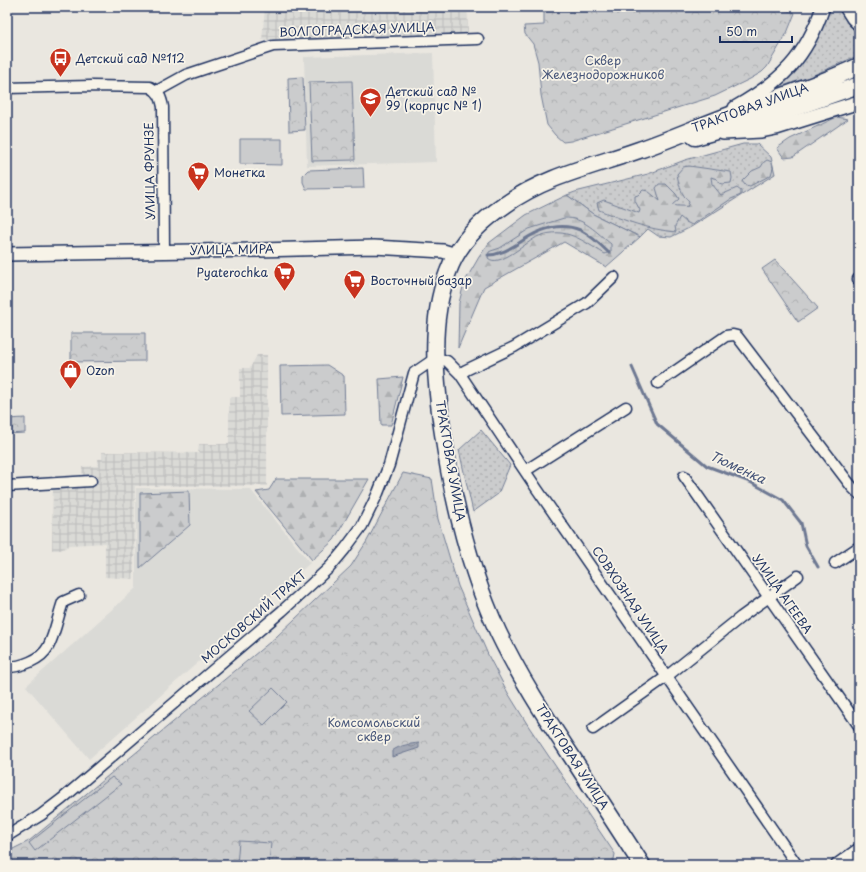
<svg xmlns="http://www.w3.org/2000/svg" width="866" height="872" font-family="'Playpen Sans',sans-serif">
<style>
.built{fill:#dadad6}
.industrial{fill:url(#industrial-grid)}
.grass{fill:url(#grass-dots);stroke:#737e96}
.forest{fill:url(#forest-firs);stroke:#737e96}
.wetland{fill:url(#wetland-marsh);stroke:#737e96}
.park{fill:url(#park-crowns);stroke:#737e96}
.garden{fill:#cbcccd;stroke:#737e96}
.water{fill:url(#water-waves);stroke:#6d7892}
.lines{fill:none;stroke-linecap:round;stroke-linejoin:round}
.stream{stroke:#6d7892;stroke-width:3}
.minor-casing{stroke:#1b2f5e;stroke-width:13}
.tertiary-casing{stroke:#1b2f5e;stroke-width:16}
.primary-casing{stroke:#1b2f5e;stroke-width:19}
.minor{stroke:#f7f3e8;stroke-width:10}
.tertiary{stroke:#f7f3e8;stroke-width:13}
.primary{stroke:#f7f3e8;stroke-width:16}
.labels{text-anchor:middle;stroke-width:3.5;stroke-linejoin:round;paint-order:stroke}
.street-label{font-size:12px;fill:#1b2f5e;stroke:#f7f3e8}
.poi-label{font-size:12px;fill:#1b2f5e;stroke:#f7f3e8;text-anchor:start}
.park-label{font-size:12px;fill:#47567a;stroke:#f7f3e8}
.water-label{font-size:13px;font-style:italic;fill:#445378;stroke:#f7f3e8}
</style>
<defs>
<pattern id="industrial-grid" width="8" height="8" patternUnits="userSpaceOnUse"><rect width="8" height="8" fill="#dadad6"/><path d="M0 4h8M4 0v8" fill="none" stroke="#babbba"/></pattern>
<pattern id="grass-dots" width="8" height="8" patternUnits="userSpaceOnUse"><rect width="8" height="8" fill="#cbcccd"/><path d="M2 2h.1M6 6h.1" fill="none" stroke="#aeb0b2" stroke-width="1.8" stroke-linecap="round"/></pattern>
<pattern id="forest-firs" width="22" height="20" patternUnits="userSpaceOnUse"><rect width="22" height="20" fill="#cbcccd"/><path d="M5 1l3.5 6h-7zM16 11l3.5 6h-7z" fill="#aeb0b2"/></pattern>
<pattern id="wetland-marsh" width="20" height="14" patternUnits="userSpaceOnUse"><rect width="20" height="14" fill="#cbcccd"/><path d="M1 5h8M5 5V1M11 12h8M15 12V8" fill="none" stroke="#aeb0b2"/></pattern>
<pattern id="park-crowns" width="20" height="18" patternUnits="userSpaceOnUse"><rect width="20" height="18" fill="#cbcccd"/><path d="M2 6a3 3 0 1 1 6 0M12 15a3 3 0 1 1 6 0" fill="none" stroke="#aeb0b2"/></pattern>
<pattern id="water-waves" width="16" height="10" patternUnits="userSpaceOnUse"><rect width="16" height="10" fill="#a3a8b4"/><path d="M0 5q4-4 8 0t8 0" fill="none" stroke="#848996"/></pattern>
</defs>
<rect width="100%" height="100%" fill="#eae7e0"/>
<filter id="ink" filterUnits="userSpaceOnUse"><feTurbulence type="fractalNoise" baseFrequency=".025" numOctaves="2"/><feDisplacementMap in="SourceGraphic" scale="8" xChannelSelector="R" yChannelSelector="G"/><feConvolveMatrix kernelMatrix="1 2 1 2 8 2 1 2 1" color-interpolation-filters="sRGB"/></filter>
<g filter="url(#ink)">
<!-- built -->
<path class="built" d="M433,53L436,162L307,166L304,57Z
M136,488L250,489L310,563L89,759L26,686L136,588Z"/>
<!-- industrial -->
<path class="industrial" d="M265,7H467L468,33L262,40Z
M257,355H267V486H135L134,579L105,577V543L70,545L61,550H52L53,488L82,487V467L98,466V459H102V452L198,453L199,444H229V397H240V368H250Z"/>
<!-- grass -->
<path class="grass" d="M829,7H839C843,18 849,26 859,32V55L809,77L777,88L790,75Z
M743,144H757L771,157L775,174L691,227L671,237L658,236L648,229L640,237L593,214L567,195L575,192L648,174L685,160Z
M481,430L510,465L498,494L473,512L459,450Z"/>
<!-- forest -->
<path class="forest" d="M837,117L848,119L793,157L784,158L777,148L790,139Z
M767,160L772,162L773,168L771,175L750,186L745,185L742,181L752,171L761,167L764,162Z
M689,166L731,172L732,178L731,183L722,184L719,183L717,179L711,177L712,184L721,195L737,188L741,191V195L731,199L692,225L686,222L680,217L675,226L676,232C646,229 626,221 599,210L597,203L604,200L639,213L640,210L635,201V196L638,195L643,190L648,191L660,201L656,188L659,184H666L676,194L679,199L672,205C678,207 682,205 687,207L689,202C681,194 679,185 677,174L683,167Z
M567,195L593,214L640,237L606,267L564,242L484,287L458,348L459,303L464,283L479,257L489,243L526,215Z
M403,377L391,425H381L379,379Z
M276,479H369L334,540L312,560L256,492L269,490Z
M189,491L190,525L140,568V493Z"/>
<!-- wetland -->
<path class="wetland" d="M564,218C584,217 597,233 611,244V251L605,254C582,241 567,226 539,236C527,241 499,269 488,258L489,252L491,251L500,248L529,229Z"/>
<!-- park -->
<path class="park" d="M544,7H777L795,13L787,33L767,67L762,72L750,79L715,96L571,141L563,142L555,135L547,125L541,95L538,62L533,44L525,34L524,26L544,25Z
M303,77L305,130L289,131L288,78Z
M352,81L355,160L312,161L309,82Z
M775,260L818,308L798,322L762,269Z
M71,333H145V361L71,362Z
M327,365L344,376L345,414L281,416L280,366Z
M25,418V433L7,434V419Z
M403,473L432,479L438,519L458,586L489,657L508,693L529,727L615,854L613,865H7V852L29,841L276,637L351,566L367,541Z"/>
<!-- garden -->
<path class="garden" d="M240,139H282V165L240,164Z
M363,168L364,188L306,189L303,182V175L308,170Z
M273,688L287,702L264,725L249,711Z
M112,777L121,784L35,851L29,843Z
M239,841L271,843L269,865H237Z"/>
<!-- water -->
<path class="water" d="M419,743V748L392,757V751C400,745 410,744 419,743Z"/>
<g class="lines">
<!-- stream -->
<path class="stream" d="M488,255C500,255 509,249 519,243C536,231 559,221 580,230C590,235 601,245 609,253
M632,367L657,424L707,466L750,482L783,500L801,523L806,546L818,567"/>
<defs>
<path id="minor" d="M7,88L91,86L150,87C159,92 161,97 163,107L164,252
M157,91L186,75L273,46L478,39
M858,279L859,281
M460,374L466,370L514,347L587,303L614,277
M658,383L726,336L733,335L737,336L852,487L859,494
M525,471L626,407
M684,476L859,726
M7,486L91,481
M835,563L859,547
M7,667C21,667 41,660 48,647C55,634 58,616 63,602L79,595
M593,729L666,677L741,617L798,576
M7,836L41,815L62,799L282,611L330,567L345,549L362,526L378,493L389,465L414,373L436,358L447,361L460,374L537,489L797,865"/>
<path id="tertiary" d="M846,7L853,18L859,24
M735,108C781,82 806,58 823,7
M723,133L761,131L776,128L859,102
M7,254L259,250L374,247L443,251L456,255
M838,865L859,850"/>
<path id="primary" d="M695,137L785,111L859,85
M642,865C619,829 595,793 572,757C545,716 519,676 498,632C468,567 452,497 442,427C435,376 429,321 448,272C458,244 481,221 505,205C545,176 594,166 639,150C674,138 709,122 744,110C782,96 822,84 859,66"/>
</defs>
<!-- minor casing -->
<use href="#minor" class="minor-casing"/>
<!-- tertiary casing -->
<use href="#tertiary" class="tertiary-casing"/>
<!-- primary casing -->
<use href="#primary" class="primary-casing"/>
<!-- minor -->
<use href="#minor" class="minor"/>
<!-- tertiary -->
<use href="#tertiary" class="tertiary"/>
<!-- primary -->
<use href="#primary" class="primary"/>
</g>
</g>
<!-- icons -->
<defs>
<symbol id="bus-pin" viewBox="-11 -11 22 30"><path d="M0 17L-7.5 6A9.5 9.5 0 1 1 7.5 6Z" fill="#c8321e" stroke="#f7f3e8"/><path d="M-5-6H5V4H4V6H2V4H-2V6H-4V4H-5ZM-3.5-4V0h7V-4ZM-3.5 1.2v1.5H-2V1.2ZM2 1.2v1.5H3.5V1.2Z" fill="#fff"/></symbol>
<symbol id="school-pin" viewBox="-11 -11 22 30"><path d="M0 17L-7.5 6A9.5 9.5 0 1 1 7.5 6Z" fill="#c8321e" stroke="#f7f3e8"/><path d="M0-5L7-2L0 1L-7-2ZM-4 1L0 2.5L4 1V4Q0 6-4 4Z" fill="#fff"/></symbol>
<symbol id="supermarket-pin" viewBox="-11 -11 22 30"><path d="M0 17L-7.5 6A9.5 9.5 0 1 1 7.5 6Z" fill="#c8321e" stroke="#f7f3e8"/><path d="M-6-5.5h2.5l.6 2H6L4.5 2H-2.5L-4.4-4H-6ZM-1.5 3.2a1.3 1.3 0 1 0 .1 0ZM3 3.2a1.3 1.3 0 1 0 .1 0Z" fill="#fff"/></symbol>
<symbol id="shop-pin" viewBox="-11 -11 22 30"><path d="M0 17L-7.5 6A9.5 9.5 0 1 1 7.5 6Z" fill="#c8321e" stroke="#f7f3e8"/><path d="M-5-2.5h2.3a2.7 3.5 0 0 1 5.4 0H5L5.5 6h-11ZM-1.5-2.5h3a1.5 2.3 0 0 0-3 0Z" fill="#fff"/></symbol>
</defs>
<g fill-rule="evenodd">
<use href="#bus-pin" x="48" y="46" width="25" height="34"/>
<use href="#school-pin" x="358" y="86" width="25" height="34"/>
<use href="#supermarket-pin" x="186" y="160" width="25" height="34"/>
<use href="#supermarket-pin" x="272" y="260" width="25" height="34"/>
<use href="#supermarket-pin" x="342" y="268" width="25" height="34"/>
<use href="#shop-pin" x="58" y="358" width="25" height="34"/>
</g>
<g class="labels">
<!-- street labels -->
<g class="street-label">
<text transform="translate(357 30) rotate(-2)" y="4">ВОЛГОГРАДСКАЯ УЛИЦА</text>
<text transform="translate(750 108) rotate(-20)" y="4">ТРАКТОВАЯ УЛИЦА</text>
<text transform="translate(150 171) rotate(-91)" y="4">УЛИЦА ФРУНЗЕ</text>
<text transform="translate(232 250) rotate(-1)" y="4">УЛИЦА МИРА</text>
<text transform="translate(450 461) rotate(80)" y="4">ТРАКТОВАЯ УЛИЦА</text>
<text transform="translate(782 594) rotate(55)" y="4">УЛИЦА АГЕЕВА</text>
<text transform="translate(630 600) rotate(56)" y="4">СОВХОЗНАЯ УЛИЦА</text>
<text transform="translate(254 617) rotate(-41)" y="4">МОСКОВСКИЙ ТРАКТ</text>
<text transform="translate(572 757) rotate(57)" y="4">ТРАКТОВАЯ УЛИЦА</text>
</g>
<!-- poi labels -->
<g class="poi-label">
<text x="76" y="63">Детский сад №112</text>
<text x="386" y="96">Детский сад №<tspan x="386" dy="14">99 (корпус № 1)</tspan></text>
<text x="214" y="177">Монетка</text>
<text x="268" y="277" text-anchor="end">Pyaterochka</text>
<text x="370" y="285">Восточный базар</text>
<text x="86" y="375">Ozon</text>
</g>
<!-- park labels -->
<g class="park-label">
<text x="603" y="65">Сквер<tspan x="603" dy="14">Железнодорожников</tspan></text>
<text x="374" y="727">Комсомольский<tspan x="374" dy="14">сквер</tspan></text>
</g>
<!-- water labels -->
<g class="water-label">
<text transform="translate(738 467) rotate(25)" y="5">Тюменка</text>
</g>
</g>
<!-- margin -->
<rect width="866" height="872" fill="none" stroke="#f7f3e8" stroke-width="24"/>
<rect x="12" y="12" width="842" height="848" fill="none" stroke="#1b2f5e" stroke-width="1.5" filter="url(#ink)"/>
<!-- scale -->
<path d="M720 36v6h72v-6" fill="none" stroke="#1b2f5e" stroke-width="2"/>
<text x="726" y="36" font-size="12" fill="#1b2f5e" stroke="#f7f3e8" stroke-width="3" paint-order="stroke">50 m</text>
</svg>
